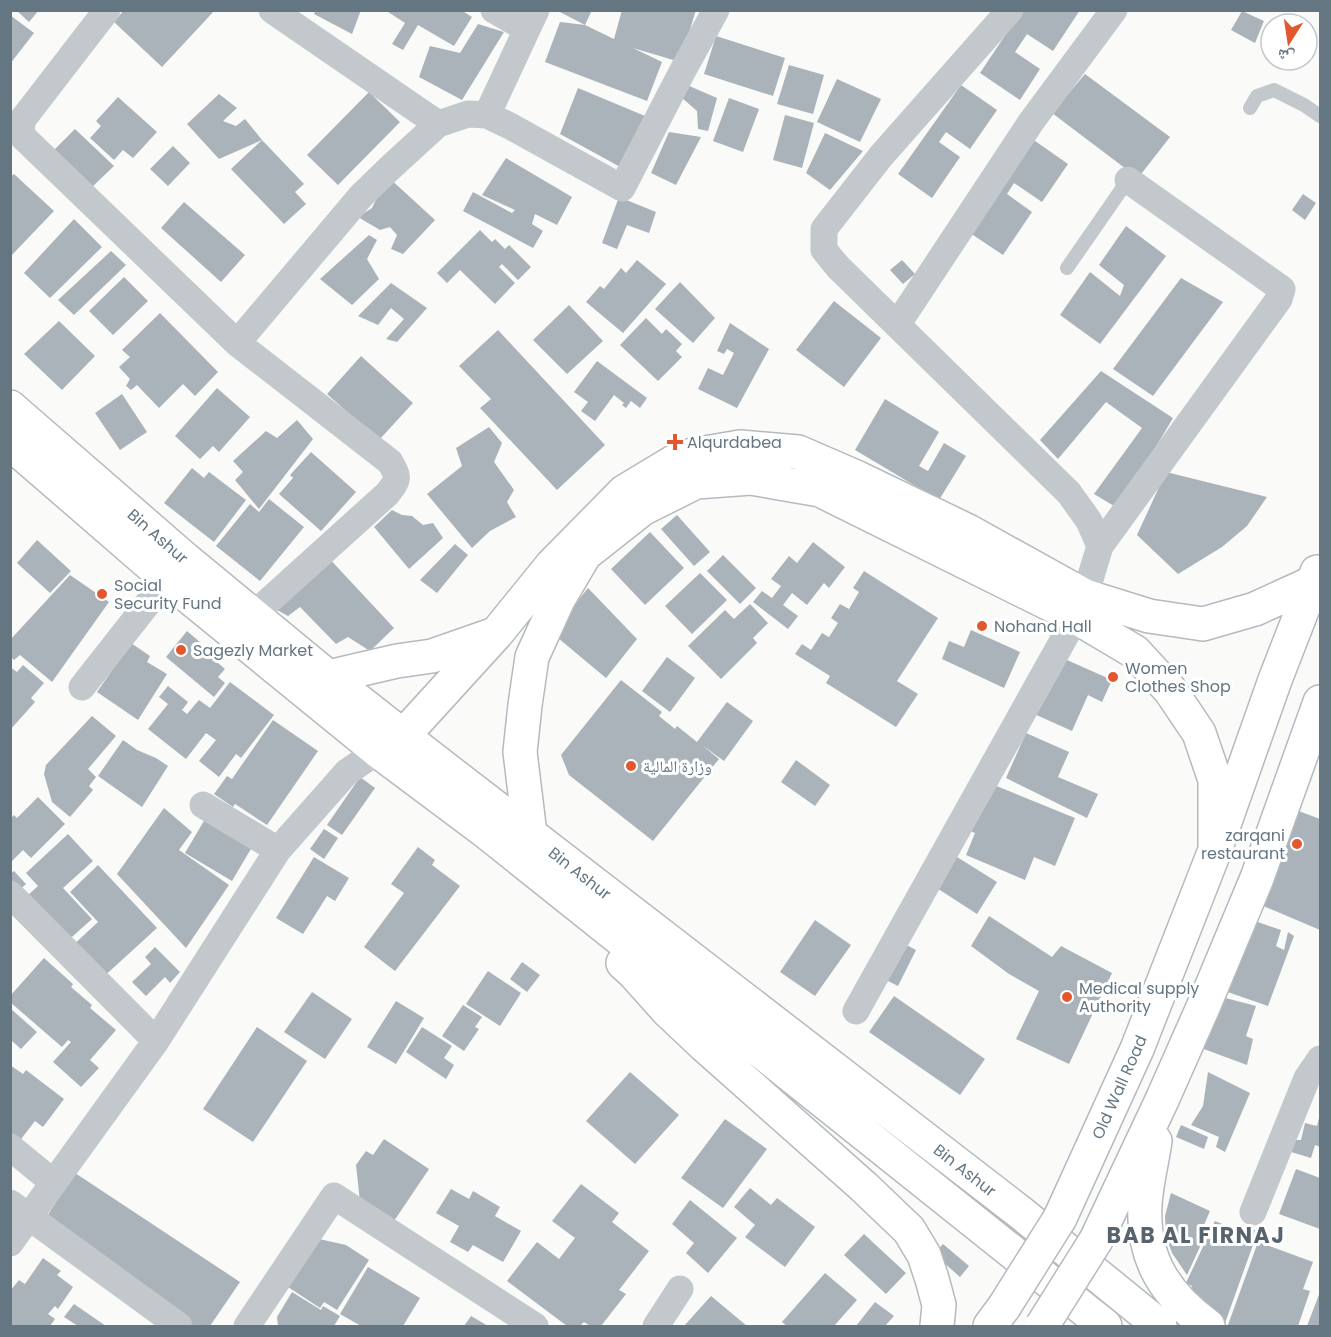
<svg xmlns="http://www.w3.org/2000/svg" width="1331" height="1337" font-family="Poppins,'Noto Naskh Arabic',sans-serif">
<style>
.building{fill:#aab3b9}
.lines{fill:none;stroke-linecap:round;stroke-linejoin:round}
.primary-casing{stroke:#b5babe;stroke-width:36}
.lane{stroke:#c3c8cc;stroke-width:14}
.street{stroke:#c3c8cc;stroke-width:27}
.primary{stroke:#fff;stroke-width:33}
.primary-bridge-casing{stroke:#b5babe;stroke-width:36;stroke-linecap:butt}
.primary-bridge{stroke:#fff;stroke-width:33}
.poi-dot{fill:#e4572e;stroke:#fff;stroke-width:2}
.labels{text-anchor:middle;stroke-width:6;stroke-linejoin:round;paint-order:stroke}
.poi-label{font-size:16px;fill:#657683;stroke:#fff;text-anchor:start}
.street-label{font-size:16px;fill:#657683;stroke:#fff}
.district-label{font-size:22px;font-weight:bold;letter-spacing:1.5px;fill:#57646e;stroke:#fff}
</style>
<rect width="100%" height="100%" fill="#fafaf8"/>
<!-- building -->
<path class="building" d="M16,10H39L29,22Z
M124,10H215L162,67L114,22Z
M316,10H361L352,34L314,14Z
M385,10H461L472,17L454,46L418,25L403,50L392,44L405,23Z
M556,10H592L585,25Z
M622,10H696L680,62L633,48L662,62L647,101L545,62L560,22L585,25L614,39Z
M1022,10H1080L1053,51L1027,34L1015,52L1040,69L1020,100L980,73Z
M1242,11L1264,21L1255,43L1231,30Z
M10,15L34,33L10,64Z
M478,24L504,32L462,100L419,77L430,46L460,53Z
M716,36L785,58L773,96L704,74Z
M789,65L824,75L813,114L777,104Z
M1085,74L1170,137L1138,178L1052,113Z
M837,79L881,99L860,142L817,122Z
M687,85L717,98L708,131L698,129L697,111L682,98Z
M961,85L997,110L970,149L946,132L939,142L960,157L932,198L898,174Z
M578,88L645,116L624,169L560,134Z
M369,92L400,122L338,185L307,155Z
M219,94L237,108L223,121L236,126L245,119L262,140L219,159L187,124Z
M118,97L157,132L133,158L123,150L114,160L90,138L101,126L96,121Z
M729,98L759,109L743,152L713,141Z
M785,115L814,123L802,168L773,160Z
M75,129L114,166L92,187L54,150Z
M669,132L701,137L676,185L651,173Z
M825,133L863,151L830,190L806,173Z
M1028,136L1068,164L1042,202L1014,183L1007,194L1032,212L1003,255L964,229Z
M262,140L304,184L295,192L306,204L284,224L231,169Z
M173,146L190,163L168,186L150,169Z
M506,158L572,197L557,225L535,214L532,224L543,231L533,248L463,211L473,192L512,213L515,210L482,195Z
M14,174L54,211L10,257V177Z
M387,176L435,220L403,254L391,249L397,235L390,227L380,230L358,217L372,208Z
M1303,194L1316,203L1305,220L1292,210Z
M619,197L656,212L649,233L627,225L617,249L602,243Z
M184,202L245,255L221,282L161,228Z
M74,219L102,247L50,298L24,273Z
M1126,226L1166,256L1100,344L1060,315L1090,272L1120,296L1124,285L1099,265Z
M480,230L492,242L495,239L505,249L509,245L531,267L518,280L502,264L499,267L515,283L495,304L460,270L447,283L437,273Z
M369,235L377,240L367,259L379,279L352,305L320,279Z
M111,251L126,265L74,315L58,300Z
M637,260L666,284L623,333L586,302L600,286L604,289L621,268L626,273Z
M902,260L915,274L903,284L890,270Z
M124,277L148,301L113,335L89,311Z
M1181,278L1223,302L1153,396L1113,369Z
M680,282L715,318L693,343L655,309Z
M391,283L427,308L397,342L386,339L404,319L391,308L378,325L358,316Z
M834,301L881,338L844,387L796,350Z
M569,305L603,341L567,374L533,340Z
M160,313L218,372L195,396L183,384L159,408L137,385L131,390L126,386L130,379L119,367L130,357L122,350Z
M646,318L662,334L666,329L682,344L676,351L682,357L658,381L620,345Z
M59,321L95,356L62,390L24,354Z
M730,323L769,349L737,408L698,389L708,368L723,375L734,353L727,349L724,354L717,351Z
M498,330L605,445L557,490L480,408L491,399L459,366Z
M361,356L413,403L379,440L327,394Z
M597,361L647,398L640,408L631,401L626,408L622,405L624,403L614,395L595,421L581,411L588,402L574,392Z
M1101,371L1173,418L1119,509L1094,494L1142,428L1106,402L1058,459L1040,440Z
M217,388L250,417L219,452L213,446L200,459L175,436Z
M122,394L147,432L120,450L95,413Z
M885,399L939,432L919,466L928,471L944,443L966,456L939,500L855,450Z
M297,420L313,439L259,509L235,480L243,472L233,461L266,431L277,438Z
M489,427L502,443L494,462L514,490L507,502L516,517L490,531L472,548L427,494L462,466L456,448Z
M311,452L356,492L321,531L279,494L293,478L290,475Z
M192,468L204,478L209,472L246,500L214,542L164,503Z
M1166,472L1267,497L1247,526L1222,547L1178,574L1137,535Z
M269,499L304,527L260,581L216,546L250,504L259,512Z
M392,510L402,515L412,516L423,525L433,523L443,538L409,569L374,527Z
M677,515L710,552L694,566L661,529Z
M650,532L684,568L645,605L611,569Z
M37,540L71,571L50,593L17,563Z
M813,542L845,567L829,588L824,583L807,605L792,593L783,605L798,616L788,629L753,602L762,591L772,598L781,586L771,579L789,556L797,563Z
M455,544L468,555L437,593L420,580Z
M326,555L394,628L370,651L348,637L336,644L300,607L288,616L270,606Z
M723,555L756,588L740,604L707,571Z
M864,571L938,618L897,681L918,694L896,727L826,683L830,676L795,654L802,644L811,650L822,633L829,637L838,623L831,618L840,604L849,609L859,592L853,588Z
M700,573L727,600L692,634L665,606Z
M70,575L109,602L52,682L20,655L14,660L10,656V640Z
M588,588L637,639L606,678L552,633Z
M750,604L768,623L753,638L757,643L721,679L688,646L725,610L734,619Z
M971,630L1020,652L1004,688L942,659L949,641L964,647Z
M187,631L201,643L199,647L225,669L218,677L225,683L214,697L166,657Z
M131,643L150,656L147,662L167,674L138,720L97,692Z
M1058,656L1112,680L1102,702L1088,695L1072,731L1032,713Z
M667,657L695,678L670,712L642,691Z
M23,665L44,683L31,698L35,702L10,730V667L17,672Z
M621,680L662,712L659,716L675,729L677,726L697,742L727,702L753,721L724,761L702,745L719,759L653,841L569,775L561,755Z
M230,682L274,715L241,758L236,754L219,777L199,761L216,740L206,733L186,759L148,729L168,704L159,697L168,686L188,702L182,710L187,714L199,700L210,708Z
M92,716L116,736L88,769L96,777L89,786L93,790L70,817L52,802L44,774L46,765Z
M273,720L318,751L267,825L235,804L233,807L214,794L227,776L232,779Z
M1026,733L1069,752L1058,777L1098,794L1087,818L1006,778Z
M123,740L137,750L156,758L168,766L142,807L98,776Z
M796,760L830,785L815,806L781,782Z
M360,777L375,788L342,835L327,825Z
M984,781L1075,818L1055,866L1034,857L1025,880L966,855L975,833L964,829Z
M38,797L65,824L31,858L23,850L10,863V819L14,815L17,818Z
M1288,807L1320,819V930L1254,902Z
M164,808L192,832L179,850L229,885L186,948L117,874Z
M208,814L255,842L232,881L185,853Z
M324,829L338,838L324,859L310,849Z
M68,834L93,861L63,888L92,919L63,945L26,897L38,886L26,873Z
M418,847L435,860L432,865L460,886L395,971L364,947L404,893L391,884Z
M949,852L997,882L977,914L929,883Z
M314,857L349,878L335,901L327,896L303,934L276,918Z
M98,865L157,928L100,980L70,948L98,922L70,892Z
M14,871L26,884L14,895L10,891V874Z
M989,916L1052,957L1061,946L1112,973L1069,1064L1016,1039L1039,991L1009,974L971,946Z
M815,920L851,945L815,996L780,972Z
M1252,920L1281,930L1276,946L1284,950L1288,932L1294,936L1268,1006L1219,989Z
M897,940L916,950L898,986L880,977Z
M155,947L180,972L170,983L165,977L146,996L132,982L151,964L145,957Z
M44,958L73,984L71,987L92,1005L90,1008L116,1030L90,1060L99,1068L81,1087L53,1062L71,1042L68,1040L62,1047L10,1002V996Z
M522,962L540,975L527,992L510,979Z
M488,971L521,993L500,1026L466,1004Z
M312,992L352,1019L325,1059L284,1032Z
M894,996L985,1059L960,1095L869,1032Z
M1218,996L1256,1006L1246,1036L1253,1039L1247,1065L1193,1045Z
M396,1001L424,1018L396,1064L367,1047Z
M463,1005L482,1017L475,1027L479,1029L464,1051L442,1036Z
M10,1008L37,1032L21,1049L12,1041L10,1042Z
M257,1027L307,1061L253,1142L203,1109Z
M422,1027L452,1046L444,1058L454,1065L446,1079L406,1052Z
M10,1065L23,1074L26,1070L64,1099L43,1127L35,1121L18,1143L10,1137Z
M630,1072L679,1115L635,1164L586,1121Z
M1208,1072L1250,1093L1225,1152L1216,1147L1219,1137L1191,1125L1203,1106Z
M1320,1114V1147L1315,1145L1311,1158L1291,1152L1294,1140H1301L1305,1123L1317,1126Z
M725,1119L767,1149L723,1208L681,1178Z
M1181,1125L1208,1137L1204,1149L1176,1137Z
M384,1139L429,1169L392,1224L360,1202L356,1165L366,1151L373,1155Z
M1296,1169L1320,1178V1229L1279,1214Z
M75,1173L240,1282L210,1326H189L47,1216Z
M581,1184L619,1213L612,1222L649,1251L619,1290L626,1294L601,1326H590L584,1322L580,1326H567L507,1281L537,1242L559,1259L575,1238L552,1221Z
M750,1188L771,1205L777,1198L815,1227L785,1267L745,1237L755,1225L734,1207Z
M451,1189L469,1199L473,1191L500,1207L495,1216L521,1231L503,1262L473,1245L468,1252L450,1242L459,1226L436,1213Z
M1171,1193L1210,1211L1204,1225L1209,1227L1187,1275L1172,1253L1166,1236L1165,1216Z
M690,1200L737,1238L708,1273L686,1253L694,1243L672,1224Z
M1215,1221L1242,1232L1243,1226L1258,1231L1225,1323L1202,1305L1190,1291L1192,1286L1186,1283Z
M864,1234L906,1273L886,1294L844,1255Z
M319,1239L346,1245L369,1260L337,1310L324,1302L320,1308L288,1287Z
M1258,1242L1313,1262L1303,1289L1310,1291L1298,1326H1233L1228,1325Z
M943,1244L969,1266L960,1277L934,1254Z
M43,1258L61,1271L57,1275L73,1287L58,1309L55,1306L48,1314L55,1319L50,1326H13L10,1324V1291L19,1280L25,1284Z
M368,1267L420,1298L403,1326H361L340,1314Z
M825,1273L857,1300L834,1326H787L782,1322Z
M292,1292L321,1310L323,1306L340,1316L334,1326H278L277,1317Z
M1320,1292V1326H1307Z
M711,1296L747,1326H684Z
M875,1302L894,1316L885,1326H856Z
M74,1304L106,1326H78L64,1317Z
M471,1316L488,1326H464Z"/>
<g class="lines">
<defs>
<path id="primary" d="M10,407L185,559L328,677L403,736L1021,1213L1160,1326
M10,443L167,579L378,751L485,831L1105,1326
M328,677L397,661L432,656L495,634
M384,748L403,736L496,634L552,565L624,492L682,457L740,447L798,452L858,478L968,531L1085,596L1149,616L1203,624L1255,609L1312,583
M530,834L520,752L525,705L532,657L558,600L585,554L642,509L696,482L751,478L820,490L1076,617L1135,652L1170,690L1199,733L1215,780V850
M623,963L633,972L668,1011L704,1045L864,1187L909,1230L924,1255L932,1279L939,1305L937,1326
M1155,1141C1152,1162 1146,1184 1145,1205C1142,1260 1166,1295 1208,1326
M1060,1218L1137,1049L1215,850L1275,680L1317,572
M1096,1240L1162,1100L1204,1005L1257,878L1320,702
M990,1326L1004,1307"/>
</defs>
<!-- primary casing -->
<use href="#primary" class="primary-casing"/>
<!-- lane -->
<path class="lane" d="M1250,108L1257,96L1274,90L1304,105L1320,116
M1067,268L1128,180"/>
<!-- street -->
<path class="street" d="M107,10L23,119L21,128L23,137L237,343
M272,10L438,124
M494,10L527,29
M536,10L487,115L510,126L622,188L682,72L716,10
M897,325L1031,122L1114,10
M1100,546L1279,299L1282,289L1128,180
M253,615L387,494C399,479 399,478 390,462L237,343L361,196L392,166L438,124L468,114L487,115
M82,687L167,579
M203,805L278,850
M10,894L156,1041
M856,1011L1076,617L1085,596L1100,546L1089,521L1069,493L838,267L824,250V229L881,156L1010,10
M10,1147L54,1183
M10,1203L179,1326
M1253,1212L1307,1078L1320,1059
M10,1243L156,1041L278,850L347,772L378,751
M247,1326L334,1196L535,1326
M656,1326L680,1289"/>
<!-- primary -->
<use href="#primary" class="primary"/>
<defs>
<path id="primary-bridge" d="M1004,1307L1060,1218
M1042,1326L1096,1240"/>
</defs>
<!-- primary-bridge casing -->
<use href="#primary-bridge" class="primary-bridge-casing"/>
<!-- primary-bridge -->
<use href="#primary-bridge" class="primary-bridge"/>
</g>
<!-- markers -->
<g class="poi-dot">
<path d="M672 433h6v6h6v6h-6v6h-6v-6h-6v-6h6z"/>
<circle cx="102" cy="594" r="6"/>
<circle cx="982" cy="626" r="6"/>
<circle cx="181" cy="650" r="6"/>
<circle cx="1113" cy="677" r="6"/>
<circle cx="631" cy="766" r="6"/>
<circle cx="1297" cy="844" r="6"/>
<circle cx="1067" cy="997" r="6"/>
</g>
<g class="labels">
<!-- poi labels -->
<g class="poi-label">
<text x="687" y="448">Alqurdabea</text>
<text x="114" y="591">Social<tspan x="114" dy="18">Security Fund</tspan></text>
<text x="994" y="632">Nohand Hall</text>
<text x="193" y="656">Sagezly Market</text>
<text x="1125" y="674">Women<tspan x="1125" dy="18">Clothes Shop</tspan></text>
<text x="643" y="772">وزارة المالية</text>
<text x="1285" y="841" text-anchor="end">zarqani<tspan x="1285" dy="18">restaurant</tspan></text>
<text x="1079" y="994">Medical supply<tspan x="1079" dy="18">Authority</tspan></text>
</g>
<!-- street labels -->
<g class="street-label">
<text transform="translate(158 536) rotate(41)" y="6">Bin Ashur</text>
<text transform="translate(580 873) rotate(38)" y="6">Bin Ashur</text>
<text transform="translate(1119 1087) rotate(-66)" y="6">Old Wall Road</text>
<text transform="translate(965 1170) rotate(38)" y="6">Bin Ashur</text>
</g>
<!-- district labels -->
<g class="district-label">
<text x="1196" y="1243">BAB AL FIRNAJ</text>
</g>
</g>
<!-- border -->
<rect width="1331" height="1337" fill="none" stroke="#657683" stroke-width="24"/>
<!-- north arrow -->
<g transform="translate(1289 42) rotate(192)"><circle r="28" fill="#ffffff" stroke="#c1c8cd" stroke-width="1.5"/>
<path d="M0-4.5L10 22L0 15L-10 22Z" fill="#e4572e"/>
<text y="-9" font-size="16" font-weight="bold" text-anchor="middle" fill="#657683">ش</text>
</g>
</svg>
